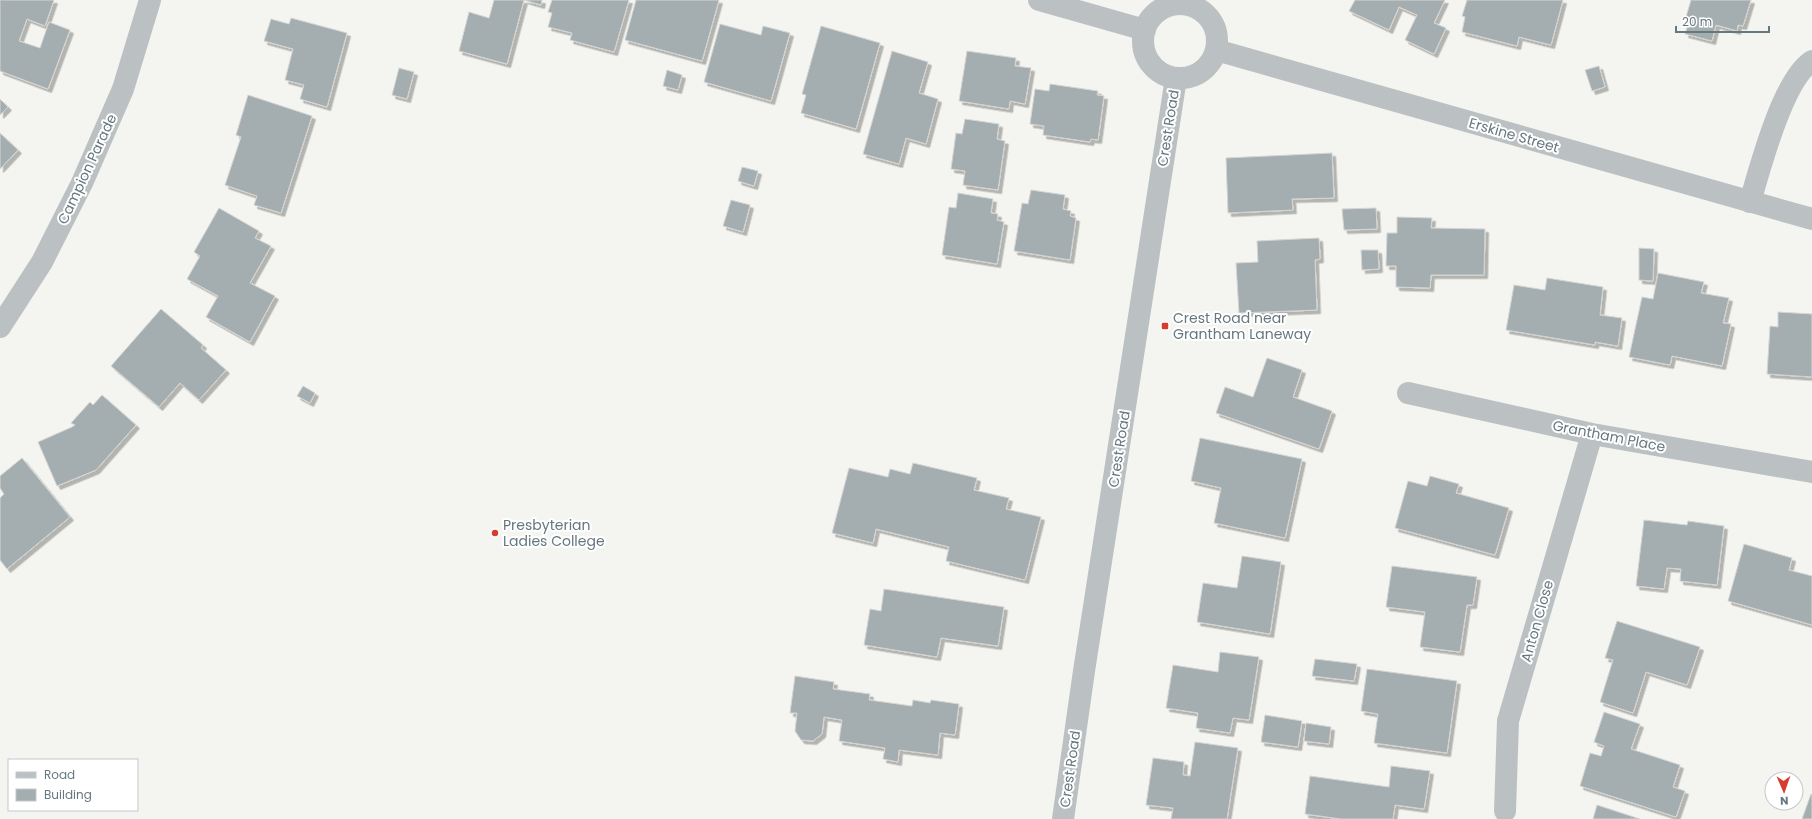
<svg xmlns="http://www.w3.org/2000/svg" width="1812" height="819" font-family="Poppins,sans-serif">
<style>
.building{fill:#a4adb0;stroke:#d5d5d3;filter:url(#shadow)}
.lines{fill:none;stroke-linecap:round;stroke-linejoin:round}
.minor{stroke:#bbc0c2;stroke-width:22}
.tertiary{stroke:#bbc0c2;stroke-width:22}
.poi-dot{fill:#d53d30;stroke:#fff;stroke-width:1.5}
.labels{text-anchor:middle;stroke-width:4;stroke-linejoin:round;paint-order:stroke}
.street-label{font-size:14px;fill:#65777f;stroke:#fff}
.poi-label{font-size:14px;fill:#65777f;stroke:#fff;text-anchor:start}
</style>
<defs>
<filter id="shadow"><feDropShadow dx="3.5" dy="3.5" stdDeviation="0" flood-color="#0004"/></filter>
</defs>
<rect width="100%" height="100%" fill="#f4f4f0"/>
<!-- building -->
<path class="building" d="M0,0H54L45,26L27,19L19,41L40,48L49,22L70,30L48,89L0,71Z
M494,0H542L541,5L524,0L507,64L459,51L469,12L489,18Z
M552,0H629L614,52L570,40L572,33L548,27L552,13L548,12Z
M636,0H719L702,61L625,40Z
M1355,0H1445L1434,23L1446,28L1434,54L1405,40L1417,15L1399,7L1389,30L1349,11Z
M1467,0H1563L1551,45L1519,37L1517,46L1462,32L1465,17L1462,16Z
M1691,0H1751L1743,26L1738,25L1737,31L1716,25L1712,41L1685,34L1690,18L1686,17Z
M291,18L347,33L327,107L300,99L304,85L285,80L293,49L264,41L271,19L289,24Z
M720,24L761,35L763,26L790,33L771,101L704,82Z
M821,26L880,43L856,129L801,113L806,95L802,94Z
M892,51L928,62L919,93L938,99L926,144L906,138L899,164L863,154Z
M967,51L1016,58L1015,66L1031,68L1025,104L1010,101L1009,109L959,101Z
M1599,66L1605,87L1592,91L1585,70Z
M399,68L414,72L407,99L392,95Z
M667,70L682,75L678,90L663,86Z
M1050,84L1098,91L1097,95L1104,96L1098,140L1091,139L1090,142L1043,135L1044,126L1030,124L1035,89L1049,91Z
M248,95L312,116L281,213L254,205L257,196L225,185L241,137L236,135Z
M0,99L8,107L0,115Z
M965,119L999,124L997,139L1005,141L998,190L963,185L965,171L951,169L956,133L962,134Z
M0,133L18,150L0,169Z
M1332,153L1334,198L1292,199L1293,210L1228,213L1226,158Z
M742,167L758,171L754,186L738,181Z
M1031,190L1065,195L1063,209L1071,211L1070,216L1076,218L1070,260L1014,251L1022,203L1028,204Z
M958,193L993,199L991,213L998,214L997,220L1004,222L997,264L942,255L949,207L956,208Z
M731,200L750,205L743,232L723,226Z
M219,208L259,231L255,238L271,246L250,283L275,296L250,342L206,317L218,296L187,279L200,256L194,252Z
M1376,208L1377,229L1344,230L1342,209Z
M1397,217L1432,218L1431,228L1485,229L1484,275H1431L1430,288L1396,287V266H1386L1387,233H1397Z
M1319,238L1320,259L1315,260L1317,310L1239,313L1236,263L1258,262L1257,241Z
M1639,248L1654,249L1653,281L1639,280Z
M1361,250H1378L1379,269L1362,270Z
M1658,273L1704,282L1701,293L1729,298L1723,323L1731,324L1722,366L1672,356L1670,365L1629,357L1642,297L1653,299Z
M1547,278L1603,287L1600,315L1622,318L1618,346L1595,342V345L1506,330L1514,285L1545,290Z
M161,309L203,345L201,348L226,370L199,400L180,383L159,407L111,366Z
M1778,312L1812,314V377L1767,374L1770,326L1778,327Z
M1267,358L1302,370L1293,397L1332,411L1319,449L1216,413L1225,387L1253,397Z
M303,386L315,393L310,403L297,396Z
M102,395L136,425L96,470L57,486L38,442L72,427L75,425L71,423L90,402L93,405Z
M1200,438L1302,459L1285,538L1214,523L1221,488L1191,481Z
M22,458L70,517L7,569L0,560V498L4,494L0,488V476Z
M913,463L977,478L974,490L1009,498L1006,509L1041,517L1025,580L946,561L949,547L876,529L873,543L832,533L849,468L888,477L890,469L910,474Z
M1430,476L1459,484L1456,493L1509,508L1495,555L1395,528L1408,481L1427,486Z
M1644,520L1687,525L1688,521L1724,526L1717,585L1680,581L1681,569L1667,568L1664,589L1636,586Z
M1744,544L1792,558L1789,570L1812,576V625L1728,601Z
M1242,556L1281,562L1270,634L1197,622L1203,583L1237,588Z
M1392,566L1477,577L1473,605H1467L1460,652L1420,647L1425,612L1386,607Z
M884,589L1004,607L998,646L941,638L937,657L864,645L870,609L881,611Z
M1617,621L1700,647L1687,685L1646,672L1633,713L1600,702L1613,660L1605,658Z
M1220,652L1259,657L1249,720L1233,718L1230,733L1196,728L1198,713L1166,708L1173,665L1218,672Z
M1315,659L1357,664L1354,681L1312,676Z
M1367,669L1457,681L1447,753L1374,743L1378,714L1361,711Z
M795,676L834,682L833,689L870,694L869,700L912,706L913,700L930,703L931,700L959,704L955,735L940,733L938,755L899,750L898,762L883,759L885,748L839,741L842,720L824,717L822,734L813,741L801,740L795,731L797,713H790Z
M1604,712L1640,724L1631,749L1680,765L1673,787L1685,791L1676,817L1580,786L1590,753L1601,756L1604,746L1594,742Z
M1265,715L1302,721L1298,747L1261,742Z
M1306,723L1331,727L1329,744L1304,741Z
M1195,742L1238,748L1227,819H1171L1173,808L1146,805L1153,758L1184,762L1183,775L1190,776Z
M1391,766L1430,771L1424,809L1395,805L1393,819H1341L1305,814L1310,776L1389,787Z
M1811,794L1812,795V819H1802Z
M1597,805L1640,819H1593Z"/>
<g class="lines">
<!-- minor -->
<path class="minor" d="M1187,4L1188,0
M1750,202C1760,168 1783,79 1812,61
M0,327L42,262L82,183L123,89L150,0
M1408,393L1592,434L1812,472
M1505,811L1508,721L1592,434
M1063,819L1084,671L1176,78"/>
<!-- tertiary -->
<path class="tertiary" d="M1039,0L1145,30
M1143 41a37 37 0 1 1 74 0a37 37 0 1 1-74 0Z
M1216,50L1812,219"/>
</g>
<!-- markers -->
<g class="poi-dot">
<rect x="1161" y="322" width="8" height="8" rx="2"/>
<circle cx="495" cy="533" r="4"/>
</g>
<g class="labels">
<!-- street labels -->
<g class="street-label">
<text transform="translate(1168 128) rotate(-81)" y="5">Crest Road</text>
<text transform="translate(1514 135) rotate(16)" y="5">Erskine Street</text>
<text transform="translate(87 169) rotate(-65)" y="5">Campion Parade</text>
<text transform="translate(1609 436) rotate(11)" y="5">Grantham Place</text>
<text transform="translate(1119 449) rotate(-81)" y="5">Crest Road</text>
<text transform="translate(1537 621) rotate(-74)" y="5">Anton Close</text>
<text transform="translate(1070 769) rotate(-82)" y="5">Crest Road</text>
</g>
<!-- poi labels -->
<g class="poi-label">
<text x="1173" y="323">Crest Road near<tspan x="1173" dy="16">Grantham Laneway</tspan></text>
<text x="503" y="530">Presbyterian<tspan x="503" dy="16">Ladies College</tspan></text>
</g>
</g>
<!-- legend -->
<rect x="8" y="759" width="130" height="52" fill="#ffffff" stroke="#c1c9cc"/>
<rect x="16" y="772" width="20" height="6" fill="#bbc0c2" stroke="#c1c9cc"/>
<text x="44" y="779" font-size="12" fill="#65777f">Road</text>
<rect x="16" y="789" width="20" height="12" fill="#a4adb0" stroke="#c1c9cc"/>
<text x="44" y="799" font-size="12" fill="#65777f">Building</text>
<!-- north arrow -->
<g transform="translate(1784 791) rotate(178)"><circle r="19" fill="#ffffff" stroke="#c1c9cc"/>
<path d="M0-3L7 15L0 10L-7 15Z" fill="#d53d30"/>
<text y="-6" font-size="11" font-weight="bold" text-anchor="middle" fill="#65777f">N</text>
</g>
<!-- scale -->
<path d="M1676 26v6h93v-6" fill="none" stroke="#65777f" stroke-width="2"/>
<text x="1682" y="26" font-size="12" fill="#65777f" stroke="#ffffff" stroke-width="3" paint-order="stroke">20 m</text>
</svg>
